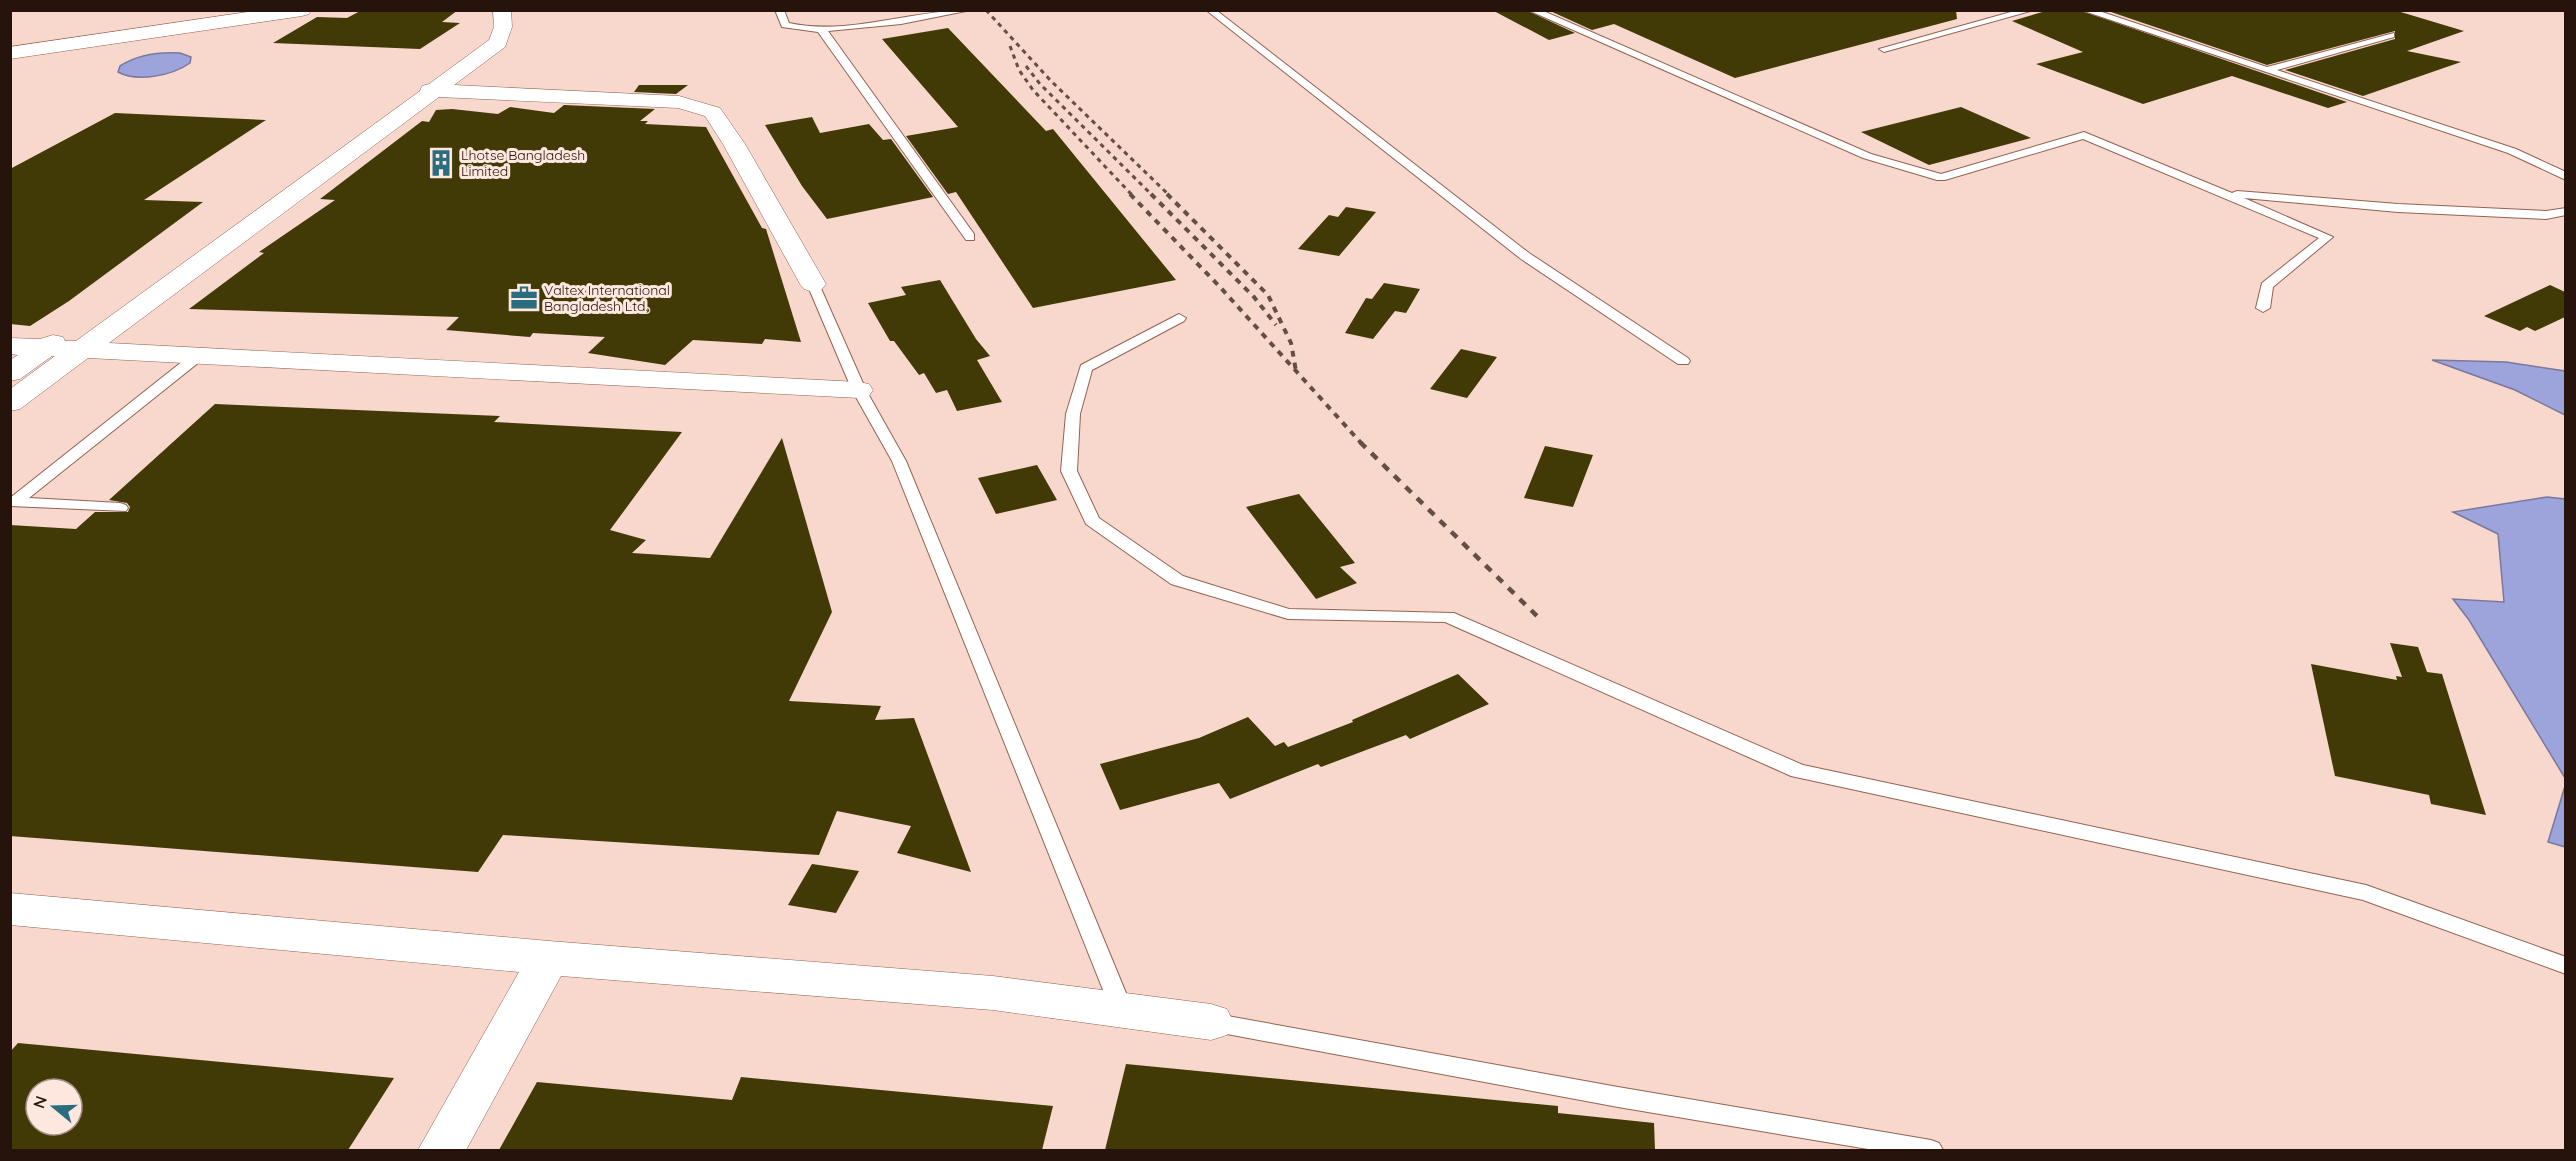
<svg xmlns="http://www.w3.org/2000/svg" width="2576" height="1161" font-family="Quicksand,sans-serif">
<style>
.water{fill:#9da3db;stroke:#79789d;stroke-width:1.5}
.building{fill:#413906;fill-rule:evenodd}
.lines{fill:none;stroke-linecap:round;stroke-linejoin:round}
.service-casing{stroke:#926353;stroke-width:2}
.minor-casing{stroke:#926353;stroke-width:1}
.service{fill:#fff;fill-rule:evenodd}
.minor{fill:#fff;fill-rule:evenodd}
.rail-far2{stroke:#644e45;stroke-width:3;stroke-dasharray:4.5 4.5;stroke-linecap:butt}
.rail-far1{stroke:#644e45;stroke-width:4;stroke-dasharray:6 6;stroke-linecap:butt}
.rail{stroke:#644e45;stroke-width:4.5;stroke-dasharray:8 8;stroke-linecap:butt}
.labels{text-anchor:middle;stroke-width:6;stroke-linejoin:round;paint-order:stroke}
.far-poi-label{font-size:14px;fill:#25130c;stroke:#fde7df;text-anchor:start}
</style>
<rect width="100%" height="100%" fill="#f8d7cc"/>
<!-- water -->
<path class="water" d="M180,53L191,57L190,63C173,75 138,83 118,72L120,66C137,55 160,52 180,53Z
M2432,360L2506,362L2565,371V415L2515,390Z
M2547,497L2565,499V778L2469,620L2453,599L2504,602L2498,534L2453,512Z
M2565,786L2566,847H2565L2548,842Z"/>
<!-- building -->
<path class="building" d="M362,10H458L442,22L460,23L420,49L273,43L317,17L347,18Z
M1492,10H1526L1575,33L1549,40Z
M1548,10H1956L1957,19L1735,78L1614,24L1592,30Z
M2049,10H2079L2347,102L2328,108L2232,76L2143,104L2036,64L2083,52L2012,21Z
M2105,10H2394L2464,31L2407,51L2461,62L2363,96L2285,70L2395,39V31L2267,65Z
M948,28L1046,131L1053,129L1176,280L1033,308L956,192L948,194L906,136L958,127L882,39Z
M639,85H688L676,94L634,92Z
M564,105L655,109L640,121H648L645,124L706,127L762,228L766,229L801,342L765,339L762,344L693,340L665,365L588,353L605,337L533,333L530,337L446,330L459,317L189,309L264,253L259,252L335,200L320,199L422,121L429,122L436,110L452,109L498,114L510,107L554,113Z
M1961,107L2031,138L1929,165L1861,132Z
M115,113L266,120L144,200L203,202L69,301L30,326L10,324V169Z
M812,117L820,133L869,124L883,140L891,139L933,197L827,219L802,186L765,125Z
M1346,207L1376,212L1339,256L1298,249L1329,215L1338,217Z
M940,280L976,339L990,356L977,360L1002,402L957,411L947,390L936,393L924,373L919,375L894,341H890L868,303L906,295L901,287Z
M1384,283L1420,289L1406,313L1395,311L1373,339L1345,333L1366,298L1372,299Z
M2550,285L2565,292V317L2535,331L2527,327L2520,331L2484,316Z
M1461,349L1497,357L1467,398L1430,389Z
M215,404L500,416L494,422L682,432L610,530L646,540L632,553L710,558L782,438L832,612L789,701L881,706L875,720L914,718L971,872L897,853L911,826L837,811L819,855L503,835L478,872L10,836V525L76,529L95,512H128L130,507L127,503L109,500Z
M1545,446L1593,455L1573,507L1524,498Z
M1037,465L1057,500L996,514L978,478Z
M1299,494L1355,563L1340,567L1357,583L1316,599L1246,507Z
M2390,643L2418,647L2427,672L2442,674L2486,815L2431,804L2429,795L2335,776L2311,664L2397,680L2396,676L2402,677Z
M1458,674L1489,704L1410,739L1406,735L1321,767L1318,764L1230,799L1219,783L1120,810L1100,764L1199,738L1248,717L1275,746L1284,742L1288,747L1353,722L1352,720Z
M812,864L859,871L836,913L788,905Z
M18,1043L394,1078L348,1150H10V1052ZM36,1089H72V1125H36Z
M1126,1064L1558,1106V1113L1654,1123L1655,1150H1105Z
M741,1077L1053,1106L1042,1150H499L537,1082L732,1100Z"/>
<g class="lines">
<defs>
<path id="service" d="M775,10H784L789,23C849,36 911,10 971,10L901,24L828,31L974,234V240H966L818,32L782,27Z
M1206,10H1216L1529,253L1688,358L1690,361L1688,364H1678L1521,259Z
M1528,10H1541L1871,154L1941,174L2084,132L2232,193L2237,191L2398,204L2546,211L2566,208V215L2546,219L2398,212L2244,198L2333,237L2273,287L2270,308L2263,312L2256,308L2262,283L2319,238L2083,139L1945,180H1937L1863,158Z
M2018,10H2034L1884,52L1879,49Z
M2081,10H2096L2267,67L2394,33V37L2277,70L2516,149L2566,172V180L2508,153Z
M813,280L819,284L866,390L906,461L1133,1010L1130,1016L1122,1019L1114,1016L1111,1010L892,461L852,390L807,284Z
M1179,314L1186,318L1184,321L1092,370L1080,414L1077,471L1099,518L1183,576L1289,609L1454,613L1803,765L2366,885L2566,957V974L2363,900L1791,776L1445,622L1288,619L1171,584L1086,524L1061,471L1066,414L1081,365Z
M198,352L203,353L205,356L203,359L29,498L120,503L126,505L128,508L126,511L10,506V498L193,353Z
M1211,1013L1618,1087L1931,1140L1939,1143L1943,1150H1874L1618,1107L1211,1031L1203,1028L1200,1022L1203,1016Z"/>
<path id="minor" d="M261,10H311L309,14L302,16L10,59V47Z
M493,10H511L512,27L505,47L454,85L679,96L720,108L745,144L826,284L822,289L813,292L804,289L800,284L723,144L705,116L678,108L439,97L109,343L859,382L869,384L873,390L869,396L859,398L88,358L20,409L10,411V389L55,356H52L20,379L10,381V360L18,355L10,354V338L40,339L53,335L63,337L65,341H76L420,91L422,86L429,84L489,40L494,27Z
M10,893L549,941L993,976L1211,1004L1227,1009L1233,1022L1227,1035L1211,1040L993,1010L561,976L466,1150H418L519,972L10,925Z"/>
</defs>
<!-- service casing -->
<use href="#service" class="service-casing"/>
<!-- minor casing -->
<use href="#minor" class="minor-casing"/>
<!-- service -->
<use href="#service" class="service"/>
<!-- minor -->
<use href="#minor" class="minor"/>
<!-- rail-far2 -->
<path class="rail-far2" d="M986,10L1051,81L1169,195
M1010,46L1019,70L1033,90L1132,195
M1026,66L1040,84L1152,195"/>
<!-- rail-far1 -->
<path class="rail-far1" d="M1130,194L1220,287L1362,444
M1151,194L1254,297L1276,325
M1167,194L1268,295L1291,343L1296,371"/>
<!-- rail -->
<path class="rail" d="M1360,442L1539,618"/>
</g>
<!-- icons -->
<defs>
<symbol id="building-bare" viewBox="-9 -9 18 18"><path d="M-4-6H4V6H1V3H-1V6H-4ZM-2.5-4.3h1.7v1.8h-1.7ZM.8-4.3h1.7v1.8H.8ZM-2.5-1h1.7V.8h-1.7ZM.8-1h1.7V.8H.8Z" fill="#2a6d7f" stroke="#fde7df" stroke-width="2.5" paint-order="stroke"/></symbol>
<symbol id="office-bare" viewBox="-9 -9 18 18"><path d="M-6-3h4V-5.5h4V-3h4V5H-6ZM-1-4.5V-3h2v-1.5ZM-6 0V1H6V0Z" fill="#2a6d7f" stroke="#fde7df" stroke-width="2.5" paint-order="stroke"/></symbol>
</defs>
<g fill-rule="evenodd">
<use href="#building-bare" x="422" y="144" width="38" height="38"/>
<use href="#office-bare" x="505" y="279" width="38" height="38"/>
</g>
<g class="labels">
<!-- far-poi labels -->
<g class="far-poi-label">
<text x="461" y="160">Lhotse Bangladesh<tspan x="461" dy="16">Limited</tspan></text>
<text x="544" y="295">Valtex International<tspan x="544" dy="16">Bangladesh Ltd.</tspan></text>
</g>
</g>
<!-- border -->
<rect width="2576" height="1161" fill="none" stroke="#25130c" stroke-width="24"/>
<!-- north arrow -->
<g transform="translate(54 1107) rotate(289)"><circle r="28" fill="#fde7df" stroke="#a7928b" stroke-width="1.5"/>
<path d="M0-4.5L10 22L0 15L-10 22Z" fill="#2a6d7f"/>
<text y="-9" font-size="16" font-weight="bold" text-anchor="middle" fill="#25130c">N</text>
</g>
</svg>
